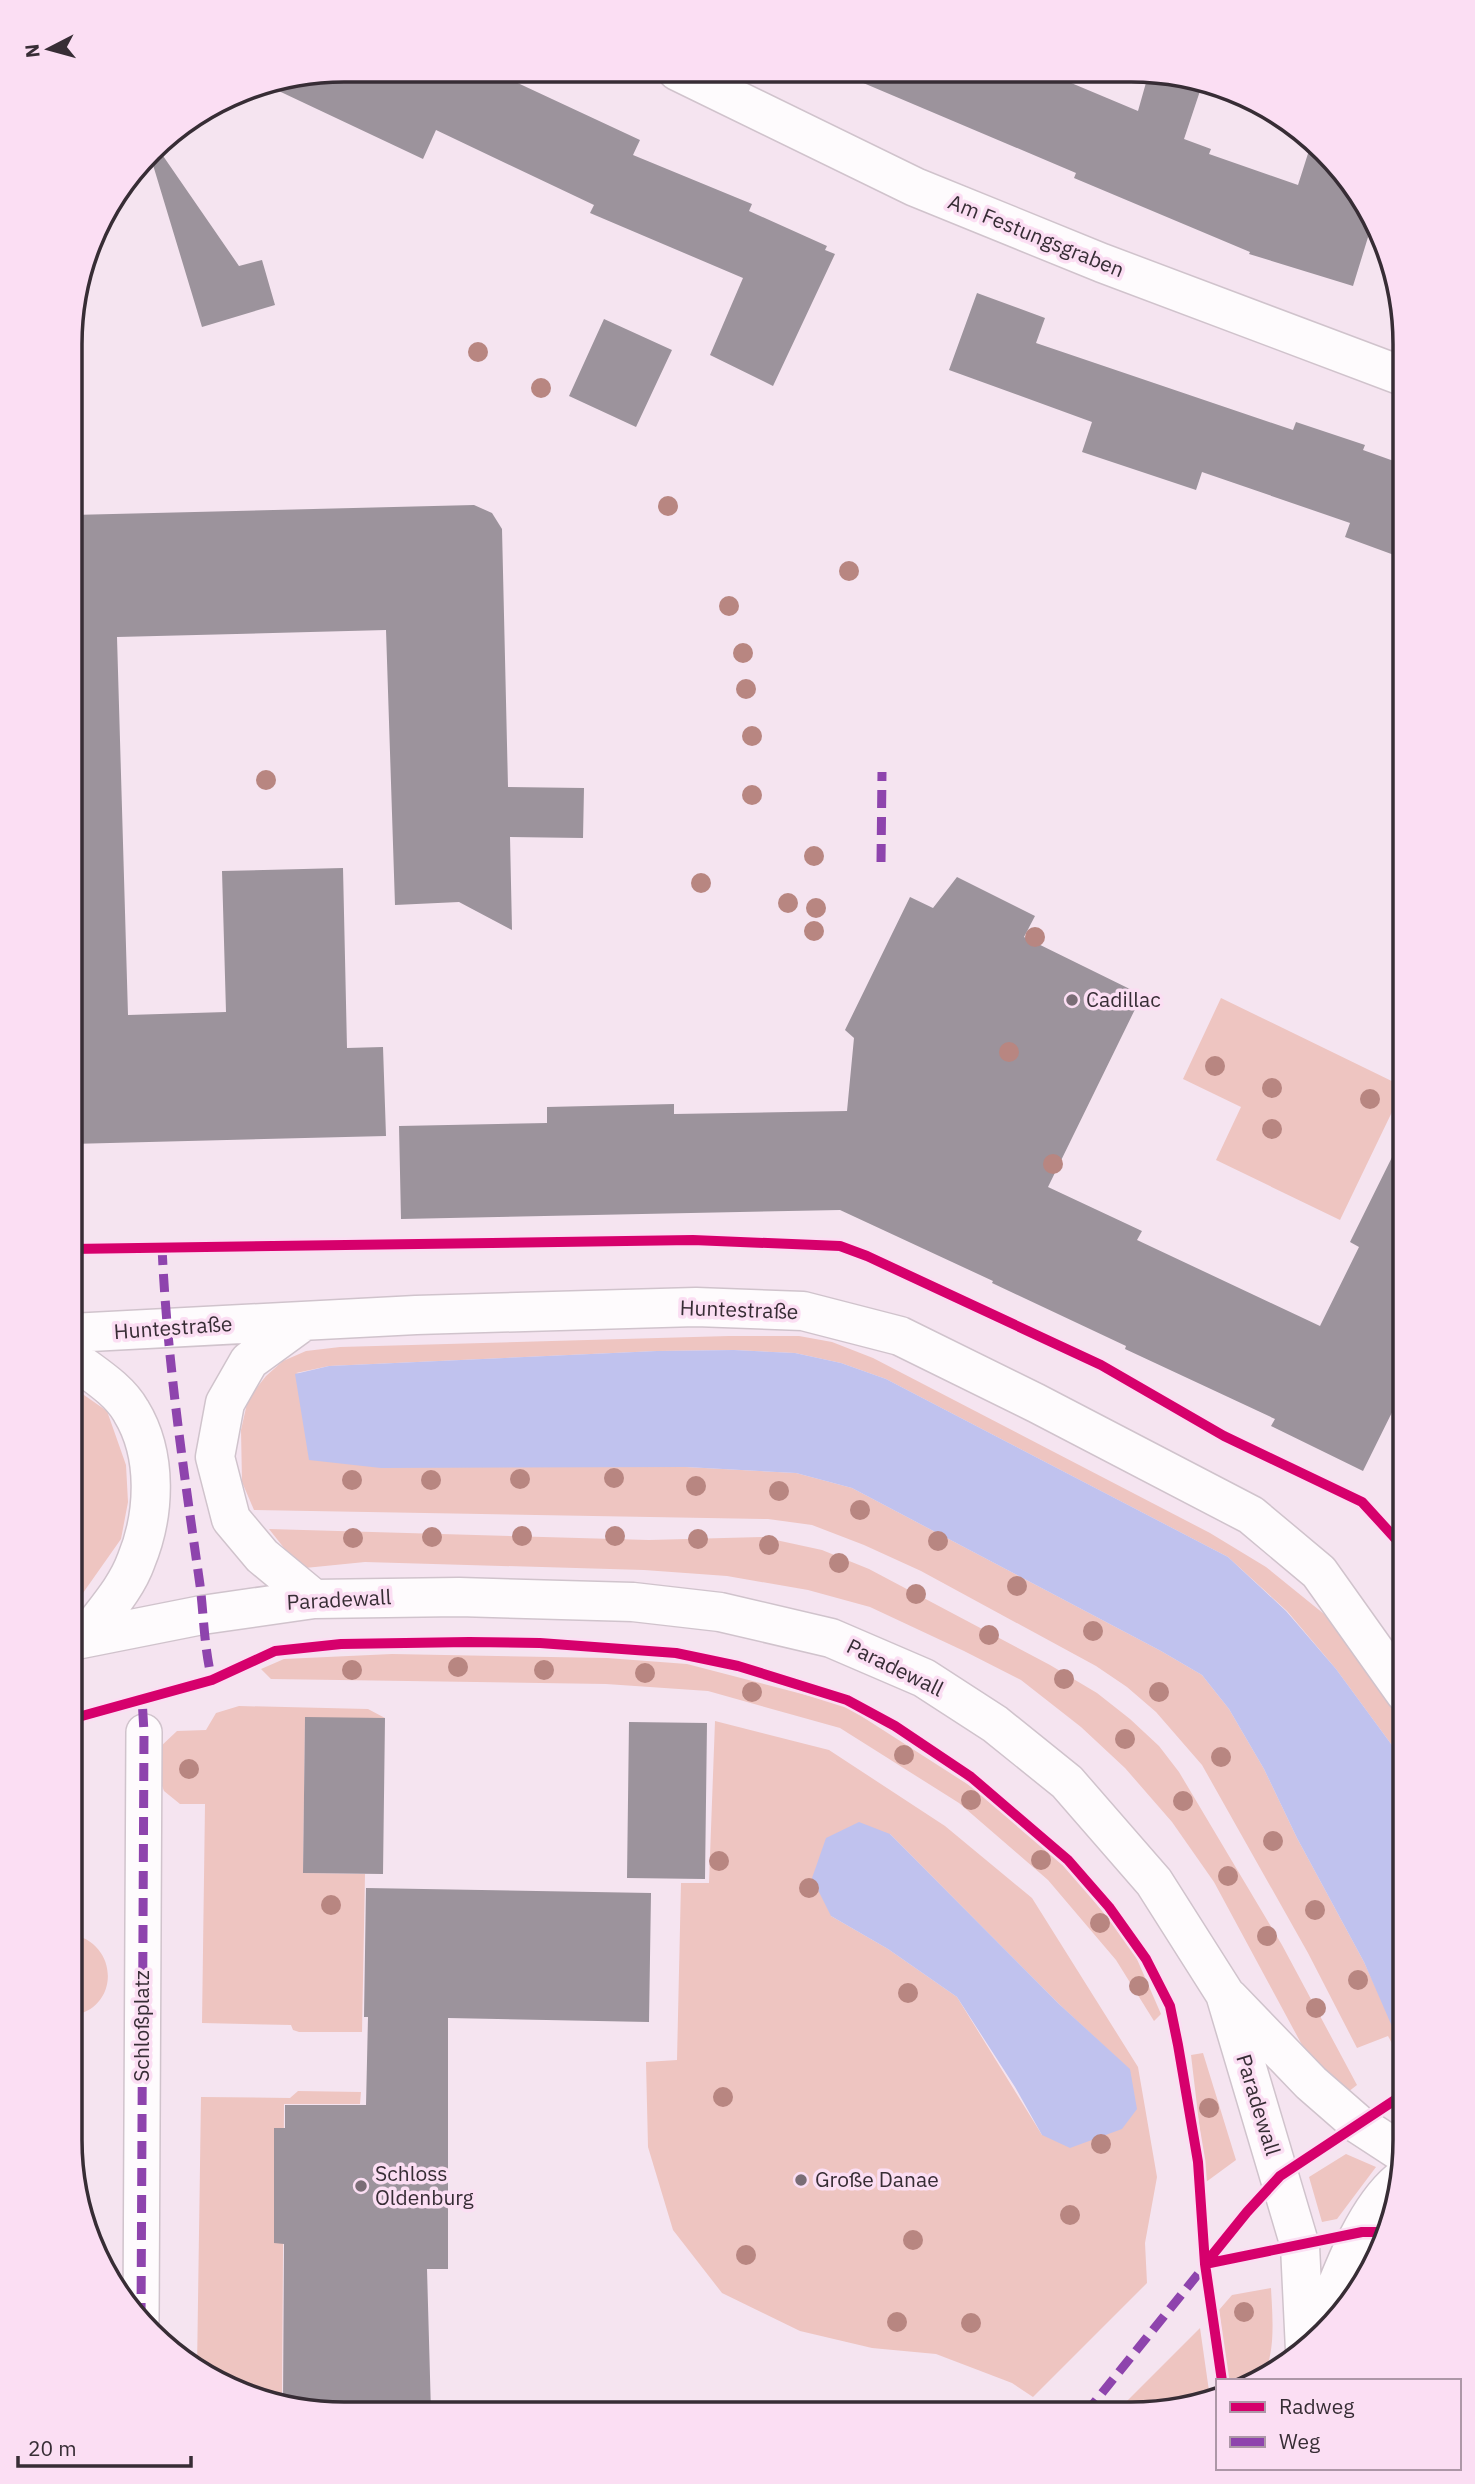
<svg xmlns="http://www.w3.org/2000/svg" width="1475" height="2484" font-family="'IBM Plex Sans',sans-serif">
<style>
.green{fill:#eec5c1;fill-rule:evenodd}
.water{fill:#c0c2ee}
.building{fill:#9c939c}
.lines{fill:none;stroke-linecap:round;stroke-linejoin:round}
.pedestrian-casing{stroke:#d0c3cc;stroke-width:38}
.minor-casing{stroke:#d0c3cc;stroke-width:41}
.tertiary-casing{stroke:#d0c3cc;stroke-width:41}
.pedestrian{stroke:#fefbfd;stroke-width:35}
.minor{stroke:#fefbfd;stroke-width:38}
.tertiary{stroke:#fefbfd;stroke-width:38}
.quiet{stroke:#8e44ad;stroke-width:9;stroke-dasharray:18 9;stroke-linecap:butt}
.cycleway-casing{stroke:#fbdef3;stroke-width:15}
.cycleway{stroke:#d6006c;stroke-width:10}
.tree{fill:#b88681}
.poi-dot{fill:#7a6d76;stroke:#fbdef3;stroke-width:2.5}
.labels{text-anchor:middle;stroke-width:7;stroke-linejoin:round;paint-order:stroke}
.street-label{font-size:21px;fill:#372d35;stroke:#fbdef3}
.poi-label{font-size:21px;fill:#372d35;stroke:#fbdef3;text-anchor:start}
.rim{fill:none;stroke:#372d35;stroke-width:3.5}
</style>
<rect width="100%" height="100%" fill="#f5e4f0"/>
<!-- green -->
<path class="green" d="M1221,998L1404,1087L1340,1220L1216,1160L1241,1107L1183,1079Z
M729,1336H799L832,1342L873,1358L1210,1533L1266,1567L1324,1614L1383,1688L1405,1723V1763L1336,1669L1287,1611L1228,1557L886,1379L841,1363L795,1353L734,1350L657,1351L329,1366L296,1373L686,1467L796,1473L852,1488L1161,1651L1202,1675L1229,1709L1264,1769L1297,1838L1364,1962L1392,2023L1403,2055L1399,2056L1388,2036L1357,2048L1308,1953L1202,1765L1156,1712L1127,1687L1096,1666L921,1571L864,1545L812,1525L768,1519L254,1510L242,1482L241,1430L248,1399L266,1376L283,1361L306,1351L340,1347Z
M71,1386L107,1411L126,1465L128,1502L121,1539L71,1610Z
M269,1529L649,1540L762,1537L822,1550L869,1569L1050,1665L1097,1693L1130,1719L1159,1746L1179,1772L1282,1945L1357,2085L1348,2092L1328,2075L1302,2045L1214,1882L1172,1822L1125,1768L1081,1727L1021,1680L964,1651L870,1607L808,1590L727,1576L644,1570L365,1562L305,1568L288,1553Z
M392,1654L607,1658L687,1664L844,1705L975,1789L1068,1868L1133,1950L1161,2014L1154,2021L1116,1960L1048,1880L959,1803L840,1728L708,1691L606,1684L271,1679L261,1669L284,1659Z
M239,1706L368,1709L385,1718H305L303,1873L365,1874L362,2032H299L293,2030L291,2025L202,2023L205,1804H180L164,1791L156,1770L159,1748L177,1731L206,1730L216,1713Z
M715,1721L829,1750L945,1826L1032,1898L1138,2067L1157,2177L1145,2243L1147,2283L1033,2397L1012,2383L936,2354L872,2348L800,2331L722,2293L673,2230L648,2147L646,2062L677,2060L681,1883H709ZM890,1834L1059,2004L1129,2069L1042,2135L957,1997L888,1949L831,1916Z
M70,1934C120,1942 121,2010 70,2016Z
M1203,2053L1236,2160L1206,2182L1191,2055Z
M298,2091L361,2092L360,2104H284L282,2404L240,2393L197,2369L201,2097L290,2098Z
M1346,2154L1376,2167L1337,2219L1322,2222L1309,2177Z
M1271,2288C1272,2311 1278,2365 1257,2381H1228L1219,2310L1232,2295Z
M1200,2328L1210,2398L1131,2414H1114Z"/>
<!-- water -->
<path class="water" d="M734,1350L795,1353L841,1363L886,1379L1228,1557L1286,1611L1336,1669L1405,1763L1404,2054L1364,1962L1297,1838L1264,1769L1229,1709L1202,1675L1161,1651L852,1488L796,1473L686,1467L381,1468L309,1460L295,1374L329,1366L657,1351Z
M859,1822L890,1834L1059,2004L1130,2069L1137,2109L1122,2129L1070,2148L1042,2135L1015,2087L957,1997L888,1949L831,1916L812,1878L826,1838Z"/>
<!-- building -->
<path class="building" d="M344,70H490L640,140L633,155L752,204L749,211L827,246L825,250L835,254L773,386L710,355L743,278L590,213L594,205L436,130L423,159L266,85Z
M835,71L1045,72L1138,111L1149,72H1167L1203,82L1184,139L1211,149L1209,154L1298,185L1312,141L1349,178L1373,221L1353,286L1249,254L1250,252L1074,178L1076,173Z
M159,150L239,266L262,260L275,305L202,327L150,155Z
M977,293L1045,318L1036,343L1293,430L1296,422L1365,445L1363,450L1405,465V559L1345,537L1350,523L1202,472L1196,490L1082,452L1092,422L949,370Z
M604,319L672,350L636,427L569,396Z
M474,505L492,513L502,529L508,787L584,788L583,838L510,837L512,930L459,902L395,905L386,630L117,637L128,1015L226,1012L222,871L343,868L347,1048L383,1047L386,1136L71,1144L72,515Z
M957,877L1035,916L1024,937L1142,995L1048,1187L1142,1231L1137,1240L1320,1326L1359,1247L1350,1242L1405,1131V1386L1363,1471L1271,1426L1275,1419L1125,1349L1126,1346L992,1283L993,1281L840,1210L401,1219L399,1126L547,1123V1107L674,1104V1114L847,1111L854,1038L845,1030L910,897L933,908Z
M305,1717L385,1718L383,1874L303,1873Z
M629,1722L707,1723L705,1879L627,1878Z
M366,1888L651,1893L649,2022L448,2018V2269H427L431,2412H309L283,2405L284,2244L274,2243V2128H285V2105H366L368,2017H364Z"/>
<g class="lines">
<defs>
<path id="pedestrian" d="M141,2321L144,1732"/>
<path id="minor" d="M677,71L915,187L1102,263L1405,377"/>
<path id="tertiary" d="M304,1321L249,1361L225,1403L215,1457L231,1519L262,1556L314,1599
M71,1333L416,1315L696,1307L803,1311L900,1336L1036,1403L1251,1515L1319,1572L1405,1693
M71,1357C91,1373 118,1388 131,1411C158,1455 155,1515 136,1561C126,1589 103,1613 86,1637
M71,1641L202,1615L314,1599L459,1597L633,1602L720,1612L831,1638L924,1678L995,1724L1067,1782L1154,1882L1225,1994L1300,2246L1305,2350
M1229,1998L1311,2083L1358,2124L1404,2154
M1315,2340C1336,2291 1359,2215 1399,2181"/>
</defs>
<!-- pedestrian casing -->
<use href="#pedestrian" class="pedestrian-casing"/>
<!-- minor casing -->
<use href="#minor" class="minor-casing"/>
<!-- tertiary casing -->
<use href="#tertiary" class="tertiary-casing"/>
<!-- pedestrian -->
<use href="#pedestrian" class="pedestrian"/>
<!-- minor -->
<use href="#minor" class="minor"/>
<!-- tertiary -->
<use href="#tertiary" class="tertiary"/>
<!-- quiet -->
<path class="quiet" d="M881,862L882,772
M162,1247C167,1360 184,1473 200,1585C204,1618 204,1647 212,1680L207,1681
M141,2321L144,1732L142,1698
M1085,2414L1207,2263"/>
<defs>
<path id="cycleway" d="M71,1249L693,1240L840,1246L867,1256L1101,1365L1224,1436L1362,1502L1405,1549
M71,1719L212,1680L275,1651L341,1644L469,1642L540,1643L676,1653L738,1666L847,1700L895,1726L971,1777L1068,1860L1109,1907L1146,1959L1170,2006L1178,2045L1198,2162L1205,2264L1222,2381
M1205,2264L1247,2212L1280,2176L1404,2094
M1205,2264L1362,2232H1387"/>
</defs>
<!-- cycleway casing -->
<use href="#cycleway" class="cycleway-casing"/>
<!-- cycleway -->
<use href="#cycleway" class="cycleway"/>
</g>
<!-- trees -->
<g class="tree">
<circle cx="478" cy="352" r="10"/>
<circle cx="541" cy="388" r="10"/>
<circle cx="668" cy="506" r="10"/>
<circle cx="849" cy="571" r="10"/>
<circle cx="729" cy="606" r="10"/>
<circle cx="743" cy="653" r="10"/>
<circle cx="746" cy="689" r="10"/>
<circle cx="752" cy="736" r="10"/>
<circle cx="266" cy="780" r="10"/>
<circle cx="752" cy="795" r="10"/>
<circle cx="814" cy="856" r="10"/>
<circle cx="701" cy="883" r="10"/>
<circle cx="788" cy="903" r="10"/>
<circle cx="816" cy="908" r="10"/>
<circle cx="814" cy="931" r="10"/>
<circle cx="1035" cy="937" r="10"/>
<circle cx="1009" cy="1052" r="10"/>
<circle cx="1215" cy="1066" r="10"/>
<circle cx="1272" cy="1088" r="10"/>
<circle cx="1370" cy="1099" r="10"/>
<circle cx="1272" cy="1129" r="10"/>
<circle cx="1053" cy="1164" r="10"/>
<circle cx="614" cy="1478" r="10"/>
<circle cx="520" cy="1479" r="10"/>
<circle cx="352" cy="1480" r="10"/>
<circle cx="431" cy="1480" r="10"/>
<circle cx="696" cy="1486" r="10"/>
<circle cx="779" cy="1491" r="10"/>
<circle cx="860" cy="1510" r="10"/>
<circle cx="522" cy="1536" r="10"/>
<circle cx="615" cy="1536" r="10"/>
<circle cx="432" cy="1537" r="10"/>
<circle cx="353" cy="1538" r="10"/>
<circle cx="698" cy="1539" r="10"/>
<circle cx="938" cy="1541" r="10"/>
<circle cx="769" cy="1545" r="10"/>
<circle cx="839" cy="1563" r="10"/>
<circle cx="1017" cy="1586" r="10"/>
<circle cx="916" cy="1594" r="10"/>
<circle cx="1093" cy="1631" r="10"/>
<circle cx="989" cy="1635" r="10"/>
<circle cx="458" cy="1667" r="10"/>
<circle cx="352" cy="1670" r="10"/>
<circle cx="544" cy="1670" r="10"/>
<circle cx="645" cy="1673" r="10"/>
<circle cx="1064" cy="1679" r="10"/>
<circle cx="752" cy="1692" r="10"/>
<circle cx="1159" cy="1692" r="10"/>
<circle cx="1125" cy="1739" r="10"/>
<circle cx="904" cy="1755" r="10"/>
<circle cx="1221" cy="1757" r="10"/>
<circle cx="189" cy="1769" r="10"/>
<circle cx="971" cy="1800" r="10"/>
<circle cx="1183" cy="1801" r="10"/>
<circle cx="1273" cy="1841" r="10"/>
<circle cx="1041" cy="1860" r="10"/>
<circle cx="719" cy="1861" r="10"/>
<circle cx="1228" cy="1876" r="10"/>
<circle cx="809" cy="1888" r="10"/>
<circle cx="331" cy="1905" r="10"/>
<circle cx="1315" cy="1910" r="10"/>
<circle cx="1100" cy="1923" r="10"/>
<circle cx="1267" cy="1936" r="10"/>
<circle cx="1358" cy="1980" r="10"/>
<circle cx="1139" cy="1986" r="10"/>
<circle cx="908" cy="1993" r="10"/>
<circle cx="1316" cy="2008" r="10"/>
<circle cx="723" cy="2097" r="10"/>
<circle cx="1209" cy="2108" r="10"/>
<circle cx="1101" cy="2144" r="10"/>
<circle cx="1070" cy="2215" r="10"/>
<circle cx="913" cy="2240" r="10"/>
<circle cx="746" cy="2255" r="10"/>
<circle cx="1244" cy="2312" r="10"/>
<circle cx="897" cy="2322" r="10"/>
<circle cx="971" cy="2323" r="10"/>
</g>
<!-- markers -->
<g class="poi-dot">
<circle cx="1072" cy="1000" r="7"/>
<circle cx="801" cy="2180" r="7"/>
<circle cx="361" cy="2186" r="7"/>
</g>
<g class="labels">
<!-- street labels -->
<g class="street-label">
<text transform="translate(1036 236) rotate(22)" y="7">Am Festungsgraben</text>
<text transform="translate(739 1310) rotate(2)" y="7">Huntestraße</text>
<text transform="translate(173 1328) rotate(-4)" y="7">Huntestraße</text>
<text transform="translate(339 1600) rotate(-3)" y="7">Paradewall</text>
<text transform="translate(895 1668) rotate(26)" y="7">Paradewall</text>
<text transform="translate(142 2026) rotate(-90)" y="7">Schloßplatz</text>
<text transform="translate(1258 2105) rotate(73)" y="7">Paradewall</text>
</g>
<!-- poi labels -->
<g class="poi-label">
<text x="1086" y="1007">Cadillac</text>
<text x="375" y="2181">Schloss<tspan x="375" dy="24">Oldenburg</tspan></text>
<text x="815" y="2187">Große Danae</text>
</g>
</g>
<!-- crop -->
<path d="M0 0H1475V2484H0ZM344 82H1131A262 262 0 0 1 1393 344V2140A262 262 0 0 1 1131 2402H344A262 262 0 0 1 82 2140V344A262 262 0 0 1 344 82Z" fill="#fbdef3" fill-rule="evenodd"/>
<path class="rim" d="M344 82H1131A262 262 0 0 1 1393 344V2140A262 262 0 0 1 1131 2402H344A262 262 0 0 1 82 2140V344A262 262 0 0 1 344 82Z"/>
<!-- legend -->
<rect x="1216" y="2379" width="245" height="91" fill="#fbdef3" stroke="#ad97a7" stroke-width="2"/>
<rect x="1230" y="2402" width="35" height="10" fill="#d6006c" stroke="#ad97a7" stroke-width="2"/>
<text x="1279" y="2414" font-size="21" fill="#372d35">Radweg</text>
<rect x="1230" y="2437" width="35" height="10" fill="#8e44ad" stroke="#ad97a7" stroke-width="2"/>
<text x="1279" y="2449" font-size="21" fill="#372d35">Weg</text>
<!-- north arrow -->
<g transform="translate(49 49) rotate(264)" stroke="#fbdef3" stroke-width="5" paint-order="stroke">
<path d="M0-5L12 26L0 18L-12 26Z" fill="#372d35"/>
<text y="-10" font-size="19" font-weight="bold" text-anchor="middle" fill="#372d35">N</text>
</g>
<!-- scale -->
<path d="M18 2456v10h173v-10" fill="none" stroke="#372d35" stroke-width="3.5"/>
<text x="28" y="2456" font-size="21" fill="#372d35" stroke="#fbdef3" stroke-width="5" paint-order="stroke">20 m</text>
</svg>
